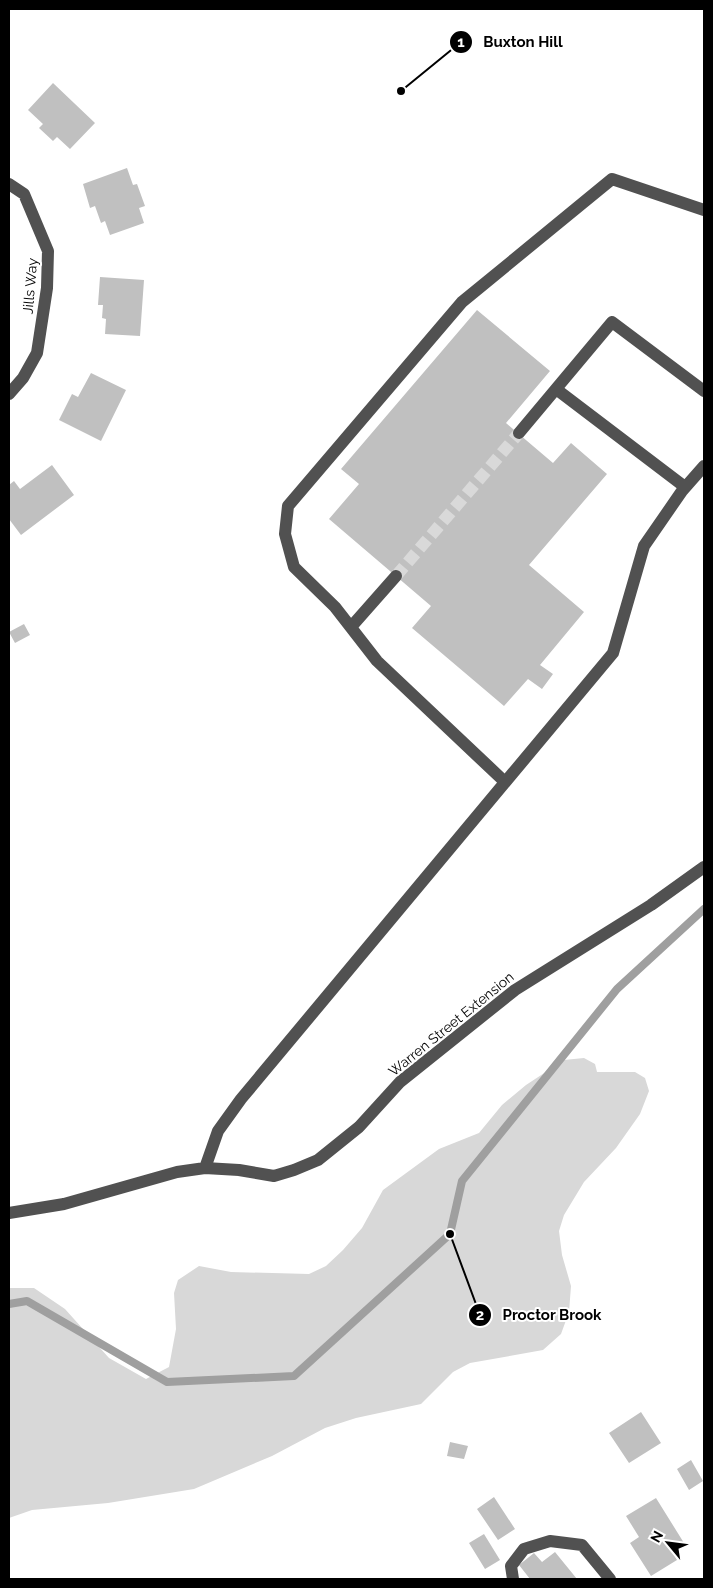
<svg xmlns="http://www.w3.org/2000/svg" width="713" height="1588" font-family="Raleway,sans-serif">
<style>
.green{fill:#d8d8d8}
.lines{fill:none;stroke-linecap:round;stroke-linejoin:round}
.stream{stroke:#9f9f9f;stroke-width:8}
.building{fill:#c0c0c0}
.minor-tunnel{stroke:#d9d9d9;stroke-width:12;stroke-dasharray:12 6;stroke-linecap:butt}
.minor{stroke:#515151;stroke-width:12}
.labels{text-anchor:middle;stroke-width:4;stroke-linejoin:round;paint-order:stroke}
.street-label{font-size:14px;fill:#000;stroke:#fff}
.leader{fill:none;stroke:#000;stroke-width:2}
.callout-dot{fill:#000;stroke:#fff;stroke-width:2}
.mark-label{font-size:15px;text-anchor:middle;font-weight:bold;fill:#fff}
.callout-label{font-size:15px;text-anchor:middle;font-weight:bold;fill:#000;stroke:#fff;stroke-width:4;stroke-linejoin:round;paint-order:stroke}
</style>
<rect width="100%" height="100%" fill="#fff"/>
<!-- green -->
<path class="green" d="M584,1058L595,1064L597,1072H635L645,1078L649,1091L640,1114L616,1148L584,1182L564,1215L559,1231L562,1255L571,1286L569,1312L561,1334L543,1350L470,1363L453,1372L421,1404L356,1418L325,1428L272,1456L194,1489L108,1503L32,1510L9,1518V1288H34L65,1309L109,1358L146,1379L169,1367L176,1329L174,1293L178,1280L199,1266L231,1272L309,1274L326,1266L343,1250L362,1228L383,1190L439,1149L479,1133L502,1105L526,1085L564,1060Z"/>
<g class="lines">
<!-- stream -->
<path class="stream" d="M9,1304L27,1301L167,1382L294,1376L450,1234L462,1181L617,989L704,909"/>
</g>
<!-- building -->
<path class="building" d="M53,83L95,123L70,149L57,137L53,141L39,128L43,124L28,110Z
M127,168L133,185L137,184L145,206L139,208L144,223L110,235L105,221L101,223L95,206L90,208L83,184Z
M100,277L144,280L140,336L105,334L106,319L102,318L103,305H98Z
M477,310L550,371L506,423L553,463L571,443L607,474L529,565L584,612L540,665L553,674L542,689L528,679L504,706L412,628L431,606L329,519L359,484L341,469Z
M91,373L126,390L101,441L59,420L72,394L78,397Z
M52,465L74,495L21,535L9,519V485L14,481L20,489Z
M24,624L30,635L15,643L9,632Z
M641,1412L661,1443L629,1463L609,1433Z
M450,1442L468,1446L464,1459L447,1456Z
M691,1460L703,1481L689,1490L677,1469Z
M494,1497L515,1529L498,1540L477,1509Z
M656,1498L684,1543L672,1551L677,1560L651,1576L630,1543L639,1537L626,1516Z
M484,1534L500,1560L485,1569L469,1543Z
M555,1552L577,1579H530L519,1565L534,1553L542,1562Z"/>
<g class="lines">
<!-- minor-tunnel -->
<path class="minor-tunnel" d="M396,576L519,433"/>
<!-- minor -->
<path class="minor" d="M9,184L24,194L48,251L47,288L37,353L23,378L9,394
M556,389L685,487
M519,433L612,322L704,391
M351,627L396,576
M505,782L377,661L335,607L294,567L285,534L288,506L462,302L612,179L704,210
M205,1168L218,1131L241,1099L613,653L644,546L682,491L704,466
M9,1213L64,1204L177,1172L205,1168L239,1170L274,1176L294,1170L318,1160L359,1127L400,1082L515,990L651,905L704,867
M513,1579L511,1566L524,1549L550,1541L582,1545L610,1579"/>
</g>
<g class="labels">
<!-- street labels -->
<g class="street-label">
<text transform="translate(30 286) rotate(-85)" y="5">Jills Way</text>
<text transform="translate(451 1024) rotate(-39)" y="5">Warren Street Extension</text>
</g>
</g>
<!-- callouts -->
<path class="leader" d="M401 91L461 42M450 1234L480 1315"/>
<g class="callout-dot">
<circle cx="401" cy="91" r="5"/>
<circle cx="450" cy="1234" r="5"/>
<circle cx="461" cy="42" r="12"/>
<circle cx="480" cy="1315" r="12"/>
</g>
<g class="mark-label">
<text x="461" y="47">1</text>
<text x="480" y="1320">2</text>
</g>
<g class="callout-label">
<text x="523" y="47">Buxton Hill</text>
<text x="552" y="1320">Proctor Brook</text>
</g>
<!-- border -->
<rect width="713" height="1588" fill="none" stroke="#000000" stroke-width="20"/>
<!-- north arrow -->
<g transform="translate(668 1543) rotate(299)" stroke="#ffffff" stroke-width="4" paint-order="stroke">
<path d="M0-4L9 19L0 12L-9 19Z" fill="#000000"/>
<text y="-8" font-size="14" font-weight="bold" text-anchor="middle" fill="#000000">N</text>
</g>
</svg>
